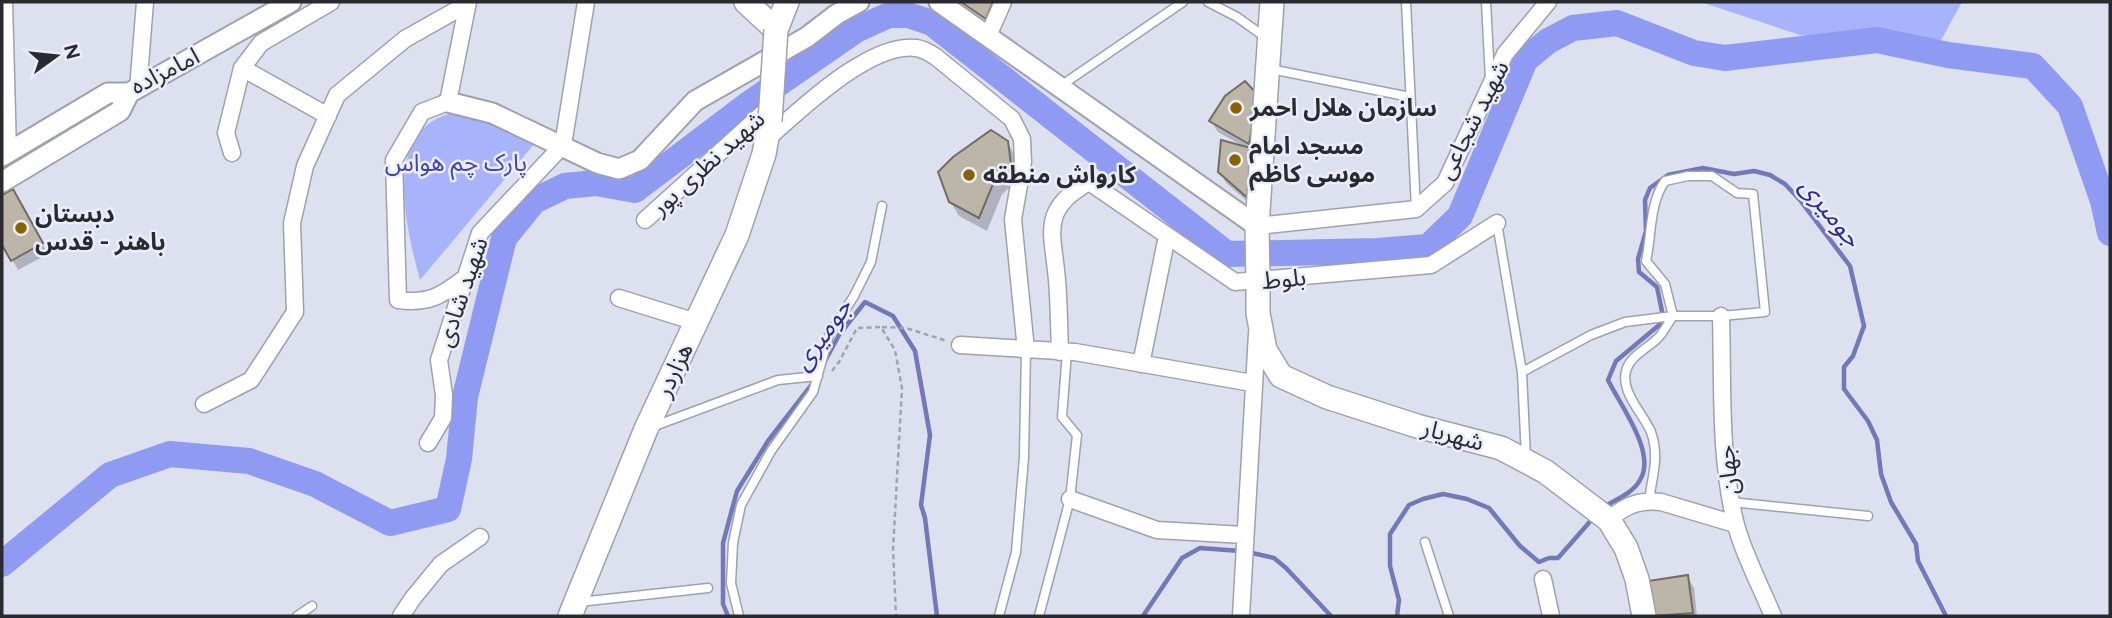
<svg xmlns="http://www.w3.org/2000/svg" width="2112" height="618" font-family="Figtree,'Noto Sans Arabic',sans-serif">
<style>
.green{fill:#a7b3fa}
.shadow{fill:#0003}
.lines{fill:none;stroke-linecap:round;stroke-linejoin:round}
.stream{stroke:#7179b8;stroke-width:4.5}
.river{stroke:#8f9bf3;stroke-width:26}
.building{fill:#bcb6a9;stroke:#736c61;stroke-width:2}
.service-casing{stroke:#9ea1ae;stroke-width:11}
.minor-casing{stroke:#9ea1ae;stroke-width:19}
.tertiary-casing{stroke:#9ea1ae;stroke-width:23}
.secondary-casing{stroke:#9ea1ae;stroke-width:26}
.path{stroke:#a1a4af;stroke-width:2.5;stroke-dasharray:5 3.5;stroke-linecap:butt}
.service{stroke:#fff;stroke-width:8}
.minor{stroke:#fff;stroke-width:16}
.tertiary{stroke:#fff;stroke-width:19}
.secondary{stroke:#fff;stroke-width:23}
.secondary-bridge-casing{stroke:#9ea1ae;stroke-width:26;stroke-linecap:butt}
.secondary-bridge{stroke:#fff;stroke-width:23}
.poi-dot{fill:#896300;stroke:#ebedfb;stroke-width:2.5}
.labels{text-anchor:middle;stroke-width:5;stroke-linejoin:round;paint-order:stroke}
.street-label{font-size:24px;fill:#2a2b30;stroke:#ebedfb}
.poi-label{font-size:24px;font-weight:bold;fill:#2a2b30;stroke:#ebedfb;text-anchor:start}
.park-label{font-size:24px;fill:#4244aa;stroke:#ebedfb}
.water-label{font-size:26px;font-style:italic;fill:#302c90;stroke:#ebedfb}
</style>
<rect width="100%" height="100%" fill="#dde0ee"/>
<!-- green -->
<path class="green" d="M1701,2H1962L1935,51L1800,35Z
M449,114L478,117L535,143L420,280C407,231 381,133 449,114Z"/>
<!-- shadow -->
<path class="shadow" d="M954,2H958L992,26L994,23L964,2H1003L992,29Z
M1256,96L1255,208L1226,183L1220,171L1243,146L1218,132L1211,121Z
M1007,142L1016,157L1018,180L1002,194L987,231L959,216L950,201Z
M13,191L48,254L18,270L2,241V197Z
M1687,577L1694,588L1697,616H1655L1650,582Z"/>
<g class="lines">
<!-- stream -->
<path class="stream" d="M824,363L839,335L865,302L893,316L915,351L930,435L921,505L925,518L937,616
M1605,506C1617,499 1633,493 1640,480C1657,453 1620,405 1608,380L1616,361L1664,321L1657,287L1639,272L1638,259L1646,231L1645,200L1650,188L1668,175L1703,168L1734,174L1754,171L1770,175L1785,184L1800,200L1850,266L1864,326L1853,356L1844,367V389L1868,421L1877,440L1881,474L1891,502L1916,544L1918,561L1946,616
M1248,552L1274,558L1286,568L1331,616
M728,616L723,604V543L737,491L768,441L813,383
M1143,616L1182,558L1200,548L1240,551
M1397,616L1399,600L1390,566V534L1409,505L1423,499L1443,494L1467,499L1489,508L1520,546L1539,562L1549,558H1558L1594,517"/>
<!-- river -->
<path class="river" d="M2,564L110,475L170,454L249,461L315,484L390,523L448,509L459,459L465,397L504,238L534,201L565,186L596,183L635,190L746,106L856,30L889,15H908L932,23L1227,254L1377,251L1428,247L1460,216L1525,60L1548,41L1573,28L1617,23L1694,53L1725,58L1877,40L1948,55L2033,66L2070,106L2103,201L2110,233"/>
</g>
<!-- building -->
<path class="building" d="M961,2H993L986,19Z
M1245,81L1258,95L1249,144L1209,121L1225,96Z
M991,130L1008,141L1011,165L995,179L979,218L949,202L938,172L953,157Z
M1221,140L1251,148L1250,200L1218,172Z
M13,189L43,243L11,261L2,245V195Z
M1688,575L1693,613L1653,616L1648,581Z"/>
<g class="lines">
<defs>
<path id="service" d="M1208,2L1237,17L1265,37
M1406,2L1416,209
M1486,2L1490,79
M1270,69L1410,97
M1059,87L1183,2
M1497,223L1522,372
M652,427L778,380L818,376
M1526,458L1522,372L1591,335L1625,322L1673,316H1721L1765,312L1753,194L1737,193L1712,176H1688L1665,181C1649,204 1652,234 1646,261L1665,284L1673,316C1668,323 1664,332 1658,338C1648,348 1632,355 1627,368C1618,390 1643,413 1651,432C1660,457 1652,476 1649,501
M1731,502L1868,516
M1425,542L1449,616
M579,602L708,588
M297,616L312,606
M739,616L731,583L733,543L741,505L771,451L813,392L829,335L854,296L871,262L882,206
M999,616L1016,552L1024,457L1026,350
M1039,616L1070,499L1077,435L1062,417L1067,352"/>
<path id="minor" d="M4,2L8,152
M988,36L1003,2
M242,68L328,116
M138,89L145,2
M768,138C801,109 870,42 916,48C924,49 930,53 936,57L1012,119L1022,139L1023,162L1013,219L1026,350
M232,153L226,133L242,68L261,43L331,2
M645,220L771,106
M1257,226L1416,209L1445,183L1505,54L1548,2
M466,277C441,296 429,304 398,300L394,160L422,112L448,102L468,2
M619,298L696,322
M1721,316C1723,383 1719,455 1735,521C1742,551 1761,587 1773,616
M960,345L1075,352L1252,383
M1060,352C1059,328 1059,304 1057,280C1053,233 1039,210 1089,182L1235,282L1431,265L1497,223
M1141,364L1167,236
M204,404L251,380L295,312L292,223L305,166L337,95L405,39L467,4
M428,443L443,418L444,395L439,360L480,233L563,145L586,2
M1070,499L1157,530L1244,535
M1609,520C1625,505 1639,500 1661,502L1735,524
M1543,579L1551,616
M401,616L413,598L441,564L480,537
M1241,616L1257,333"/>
<path id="tertiary" d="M939,2L1257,226
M448,102L492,113L597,163L619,169L640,160L695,101L807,37L837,14L859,2
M2,156L108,93H129L291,2
M2,182L120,111L129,93"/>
<path id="secondary" d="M746,2L776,30
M1272,2L1257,226L1258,281V313L1265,350L1281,376L1327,397L1417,426L1501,448L1546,472L1609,520L1626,548L1637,579L1644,616
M776,30L787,2
M570,616L646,429L737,235L764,154L770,121"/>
</defs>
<!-- service casing -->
<use href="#service" class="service-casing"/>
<!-- minor casing -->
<use href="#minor" class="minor-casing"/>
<!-- tertiary casing -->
<use href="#tertiary" class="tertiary-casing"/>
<!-- secondary casing -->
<use href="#secondary" class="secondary-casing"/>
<!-- path -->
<path class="path" d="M882,327L906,328L947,341
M832,371L839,362L857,328L881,327L895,350L902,388L893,549L896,616"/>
<!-- service -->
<use href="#service" class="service"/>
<!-- minor -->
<use href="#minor" class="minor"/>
<!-- tertiary -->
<use href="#tertiary" class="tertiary"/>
<!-- secondary -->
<use href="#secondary" class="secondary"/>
<defs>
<path id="secondary-bridge" d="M770,121L776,30"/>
</defs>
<!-- secondary-bridge casing -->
<use href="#secondary-bridge" class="secondary-bridge-casing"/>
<!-- secondary-bridge -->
<use href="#secondary-bridge" class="secondary-bridge"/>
</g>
<!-- markers -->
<g class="poi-dot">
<circle cx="1236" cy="108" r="7"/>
<circle cx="1235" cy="160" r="7"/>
<circle cx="969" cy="175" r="7"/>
<circle cx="21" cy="228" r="7"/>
</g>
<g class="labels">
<!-- street labels -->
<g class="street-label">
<text transform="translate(165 71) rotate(-27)" y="8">امامزاده</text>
<text transform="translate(1473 120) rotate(-63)" y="8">شهید شجاعی</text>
<text transform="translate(708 163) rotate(-42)" y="8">شهید نظری پور</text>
<text transform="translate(1284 279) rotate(-5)" y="8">بلوط</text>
<text transform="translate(462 292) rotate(-71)" y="8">شهید شادی</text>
<text transform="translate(674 370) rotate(-65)" y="8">هزاردر</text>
<text transform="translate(1453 435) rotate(15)" y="8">شهریار</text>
<text transform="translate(1728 470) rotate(-96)" y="8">جهان</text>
</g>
<!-- poi labels -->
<g class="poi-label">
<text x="1250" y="116">سازمان هلال احمر</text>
<text x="1249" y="154">مسجد امام<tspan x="1249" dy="28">موسی کاظم</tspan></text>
<text x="983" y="183">کارواش منطقه</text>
<text x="35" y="222">دبستان<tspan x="35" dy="28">باهنر - قدس</tspan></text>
</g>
<!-- park labels -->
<g class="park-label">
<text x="456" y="171">پارک چم هواس</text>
</g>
<!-- water labels -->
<g class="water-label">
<text transform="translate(1831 212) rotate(51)" y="9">جومیری</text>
<text transform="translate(822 334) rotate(-54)" y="9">جومیری</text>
</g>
</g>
<!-- border -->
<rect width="2112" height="618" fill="none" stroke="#2a2b30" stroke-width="7"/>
<!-- north arrow -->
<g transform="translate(56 56) rotate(75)" stroke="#ebedfb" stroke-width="5" paint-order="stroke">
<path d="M0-5L12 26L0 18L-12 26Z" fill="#2a2b30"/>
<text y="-10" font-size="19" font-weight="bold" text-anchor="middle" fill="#2a2b30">N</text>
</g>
</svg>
